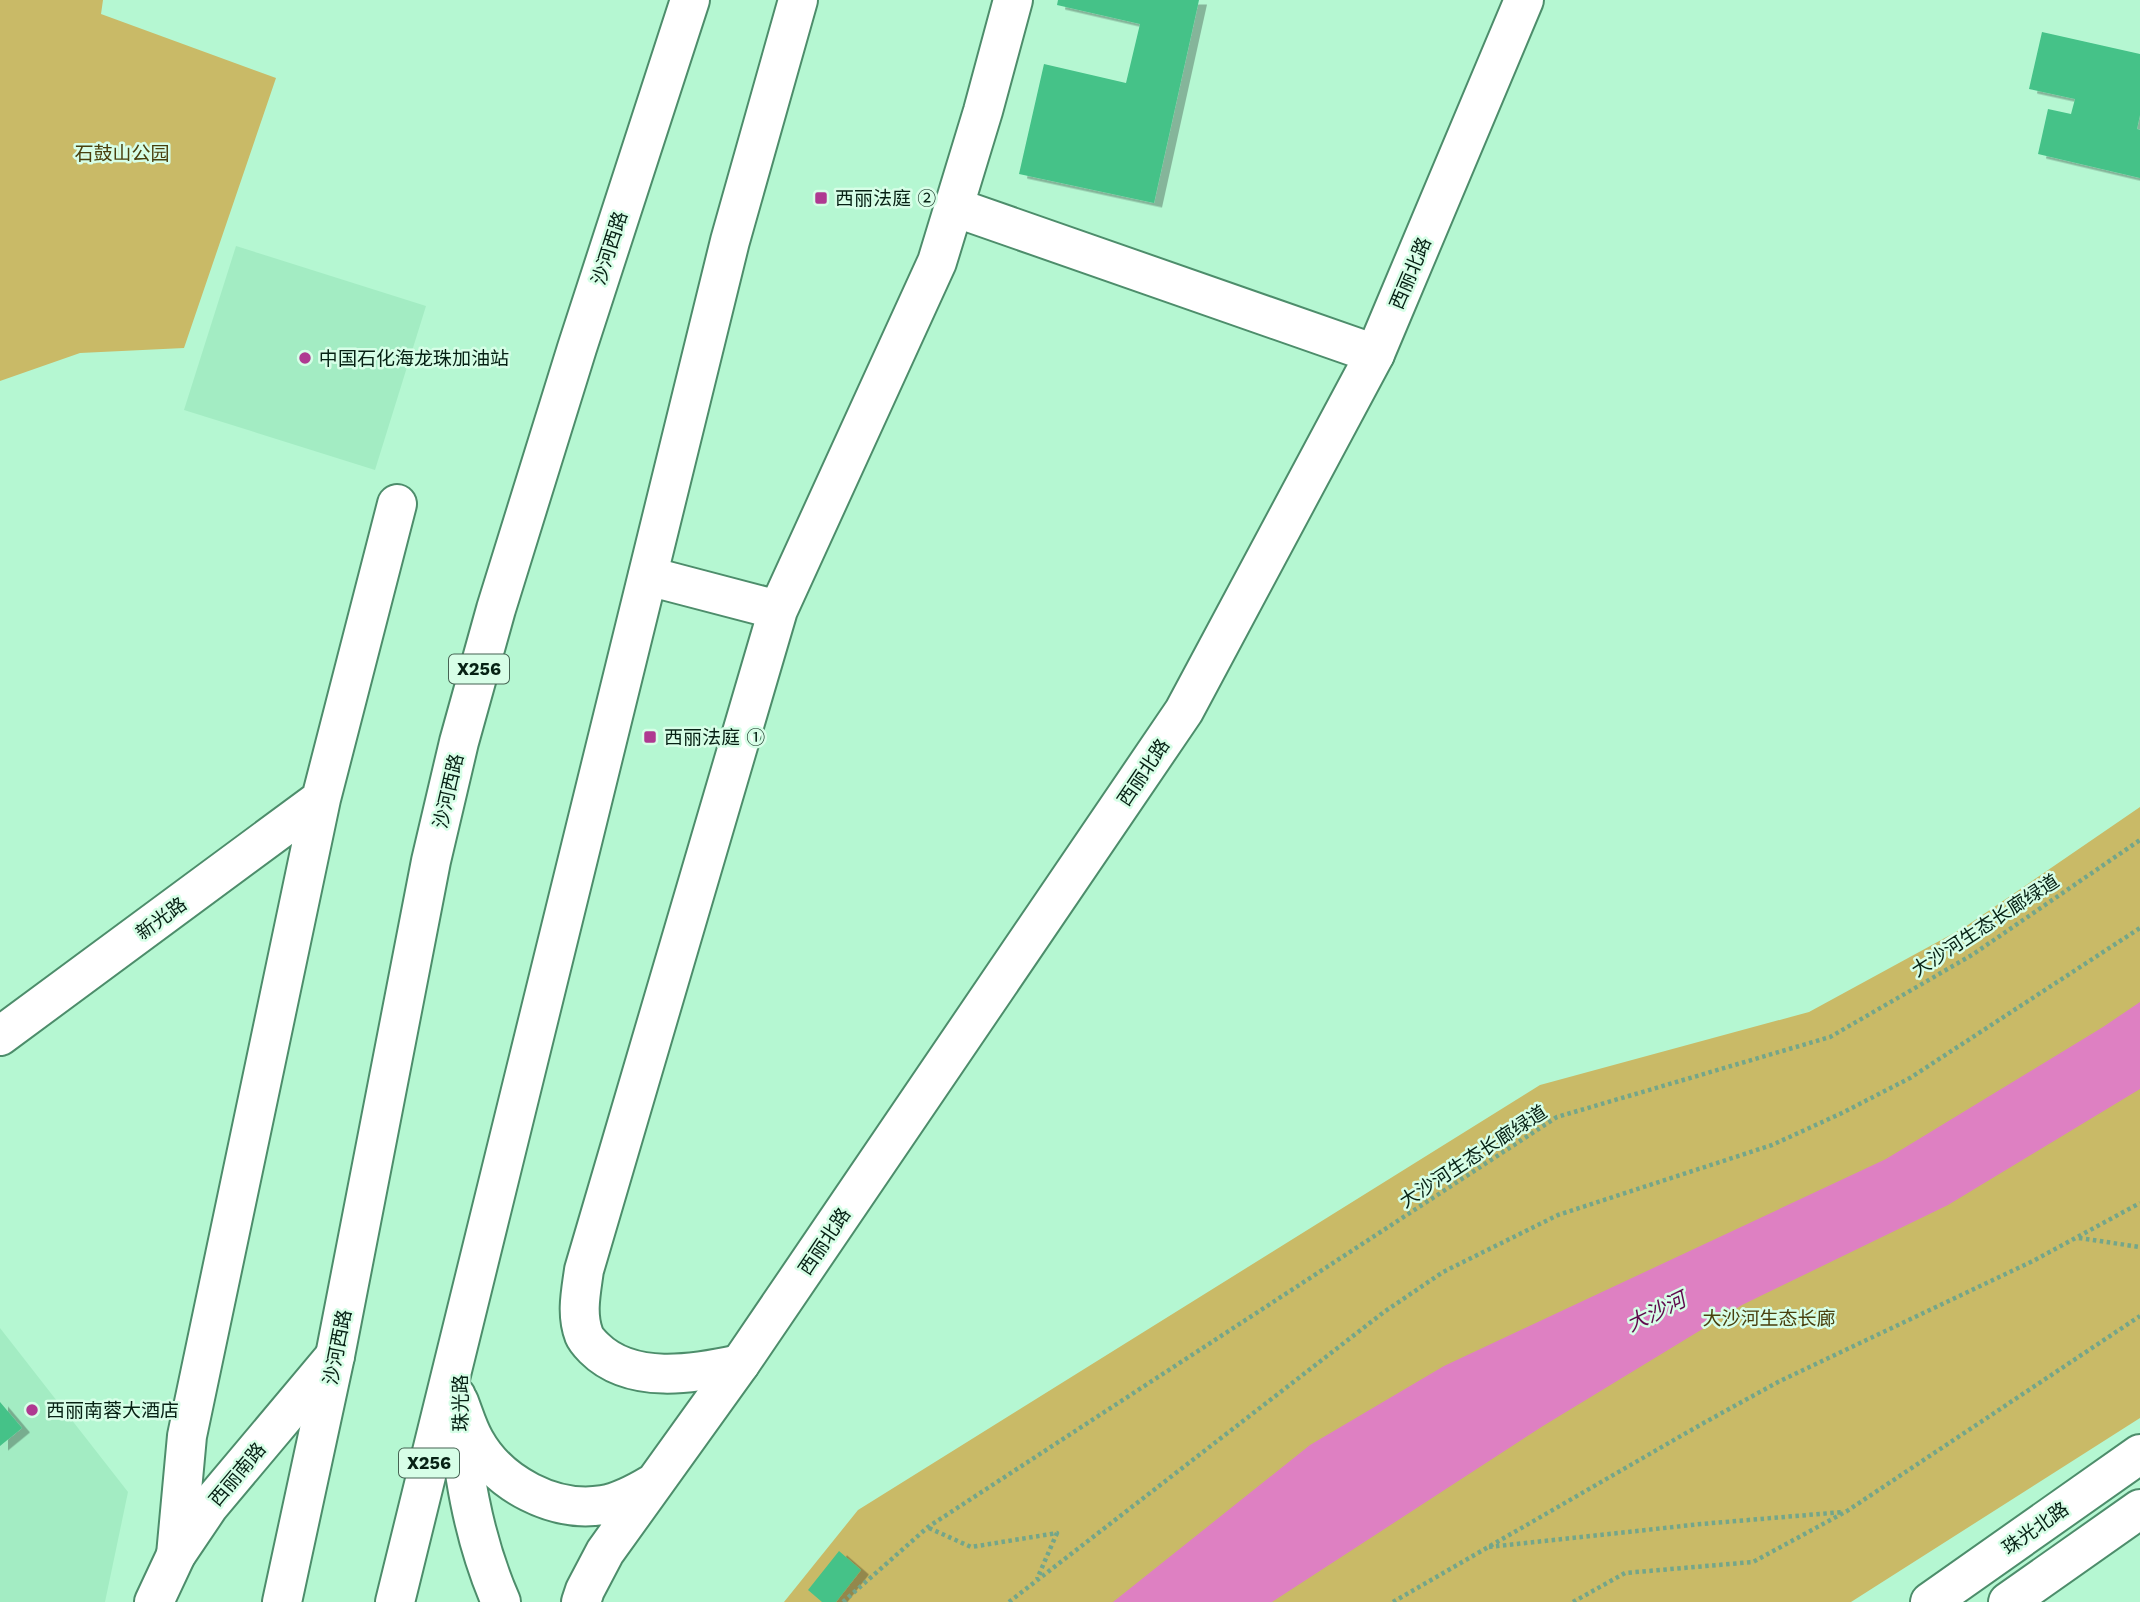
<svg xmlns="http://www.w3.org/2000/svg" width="2140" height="1602" font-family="'Work Sans','Noto Sans SC',sans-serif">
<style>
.built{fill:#a3ecc3}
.green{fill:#c9ba67}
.water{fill:#de80c2}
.building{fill:#45c288;filter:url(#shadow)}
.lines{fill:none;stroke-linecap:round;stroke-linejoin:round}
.minor-casing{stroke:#4d8d6b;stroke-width:42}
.tertiary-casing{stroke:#4d8d6b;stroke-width:42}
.secondary-casing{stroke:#4d8d6b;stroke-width:42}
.primary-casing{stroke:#4d8d6b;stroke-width:42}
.path{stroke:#73a68a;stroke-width:4.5;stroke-dasharray:3.5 3.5;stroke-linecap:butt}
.minor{stroke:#fff;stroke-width:38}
.tertiary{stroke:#fff;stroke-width:38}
.secondary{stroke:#fff;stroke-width:38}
.primary{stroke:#fff;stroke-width:38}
.poi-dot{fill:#af3991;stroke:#d7fee7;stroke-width:2.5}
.labels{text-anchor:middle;stroke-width:5;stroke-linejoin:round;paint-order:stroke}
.shield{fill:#d7fee7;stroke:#456353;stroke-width:2}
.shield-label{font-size:18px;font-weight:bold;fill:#062114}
.park-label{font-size:19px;fill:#49400e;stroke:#d7fee7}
.poi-label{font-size:19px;fill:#062114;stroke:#d7fee7;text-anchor:start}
.street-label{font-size:19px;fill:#062114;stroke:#d7fee7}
.water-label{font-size:21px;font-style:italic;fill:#600a4d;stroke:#d7fee7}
</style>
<defs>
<filter id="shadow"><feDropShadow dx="8" dy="4.5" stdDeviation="0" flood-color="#0004"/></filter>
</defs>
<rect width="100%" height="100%" fill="#b5f7d2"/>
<!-- built -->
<path class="built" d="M236,246L426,306L375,470L184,410Z
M0,1328L128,1492L105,1602H0Z"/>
<!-- green -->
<path class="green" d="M0,0H103L101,14L276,78L184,348L80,353L0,381Z
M2140,807V1418L1851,1602H784L858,1510L1540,1085L1809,1012L1965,927Z"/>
<!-- water -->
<path class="water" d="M2140,1002V1089L1948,1205L1742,1305L1543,1426L1272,1602H1113L1310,1445L1444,1366L1886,1159L2103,1027Z"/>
<!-- building -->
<path class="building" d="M1058,0H1199L1154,203L1019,174L1044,64L1126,83L1140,24L1057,5Z
M2042,32L2140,54V115L2137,129L2140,130V178L2038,154L2048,109L2071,114L2075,99L2029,89Z
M0,1402L22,1428L0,1446Z
M839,1551L861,1570L836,1602H822L808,1590Z"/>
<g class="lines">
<defs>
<path id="minor" d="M954,207L1375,354
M648,576L778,610
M0,1036L321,799
M740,1364C694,1374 631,1385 594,1348C590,1344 586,1340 584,1335C576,1314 581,1292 584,1270L778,610L937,262L983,111L1013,0
M176,1555L187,1436L321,799L397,504"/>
<path id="tertiary" d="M459,1402C464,1415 468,1429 475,1441C499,1484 554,1513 603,1505C621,1502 637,1493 652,1484
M154,1602L176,1555L209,1506L335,1356
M581,1602L585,1590L605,1552L740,1364L1184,711L1375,354L1524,0
M1930,1602L2140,1454
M2008,1602L2140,1509"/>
<path id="secondary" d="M456,1396C462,1467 472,1536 501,1602"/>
<path id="primary" d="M282,1602L335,1356L431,861L459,742L496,609L577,348L690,0
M395,1602L730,241L798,0"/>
</defs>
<!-- minor casing -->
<use href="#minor" class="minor-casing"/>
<!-- tertiary casing -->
<use href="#tertiary" class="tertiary-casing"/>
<!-- secondary casing -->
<use href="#secondary" class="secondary-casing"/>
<!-- primary casing -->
<use href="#primary" class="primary-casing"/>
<!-- path -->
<path class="path" d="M2079,1238L2140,1247
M929,1528L971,1547L1057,1533L1037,1579
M1489,1547L1701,1524L1843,1512
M843,1602L928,1527L1557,1117L1830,1037L1972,955L2140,840
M1009,1602L1384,1312L1443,1272L1558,1215L1772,1145L1842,1113L1910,1078L2140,928
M1393,1602L1700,1425L1778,1382L2033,1261L2140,1203
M1573,1602L1625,1573L1753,1562L1847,1511L2140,1316"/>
<!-- minor -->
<use href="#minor" class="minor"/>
<!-- tertiary -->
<use href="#tertiary" class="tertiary"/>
<!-- secondary -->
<use href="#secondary" class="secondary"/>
<!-- primary -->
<use href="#primary" class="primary"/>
</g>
<!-- markers -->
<g class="poi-dot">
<rect x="814" y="191" width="14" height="14" rx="3.5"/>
<circle cx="305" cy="358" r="7"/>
<rect x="643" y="730" width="14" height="14" rx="3.5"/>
<circle cx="32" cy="1410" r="7"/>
</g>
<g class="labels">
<!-- shield labels -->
<g class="shield">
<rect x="449" y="654.5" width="60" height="29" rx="5"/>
<rect x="399" y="1448.5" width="60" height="29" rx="5"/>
</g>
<g class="shield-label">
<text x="479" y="675">X256</text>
<text x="429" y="1469">X256</text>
</g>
<!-- park labels -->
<g class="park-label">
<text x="122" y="160">石鼓山公园</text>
<text x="1769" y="1325">大沙河生态长廊</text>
</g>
<!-- poi labels -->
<g class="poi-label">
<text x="835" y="205">西丽法庭 ②</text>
<text x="319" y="365">中国石化海龙珠加油站</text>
<text x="664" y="744">西丽法庭 ①</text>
<text x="46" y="1417">西丽南蓉大酒店</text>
</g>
<!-- street labels -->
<g class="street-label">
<text transform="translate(609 248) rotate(-72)" y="7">沙河西路</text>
<text transform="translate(1410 273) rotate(-67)" y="7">西丽北路</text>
<text transform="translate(1143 772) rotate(-56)" y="7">西丽北路</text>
<text transform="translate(448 791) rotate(-77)" y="7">沙河西路</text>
<text transform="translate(161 918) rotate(-36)" y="7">新光路</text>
<text transform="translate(1985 925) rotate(-33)" y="7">大沙河生态长廊绿道</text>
<text transform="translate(1473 1156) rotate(-33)" y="7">大沙河生态长廊绿道</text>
<text transform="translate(824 1241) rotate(-56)" y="7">西丽北路</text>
<text transform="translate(337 1347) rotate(-79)" y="7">沙河西路</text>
<text transform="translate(460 1403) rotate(-90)" y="7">珠光路</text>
<text transform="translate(237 1474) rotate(-50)" y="7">西丽南路</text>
<text transform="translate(2035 1528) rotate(-35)" y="7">珠光北路</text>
</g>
<!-- water labels -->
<g class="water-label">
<text transform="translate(1656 1312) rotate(-26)" y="7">大沙河</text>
</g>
</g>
</svg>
